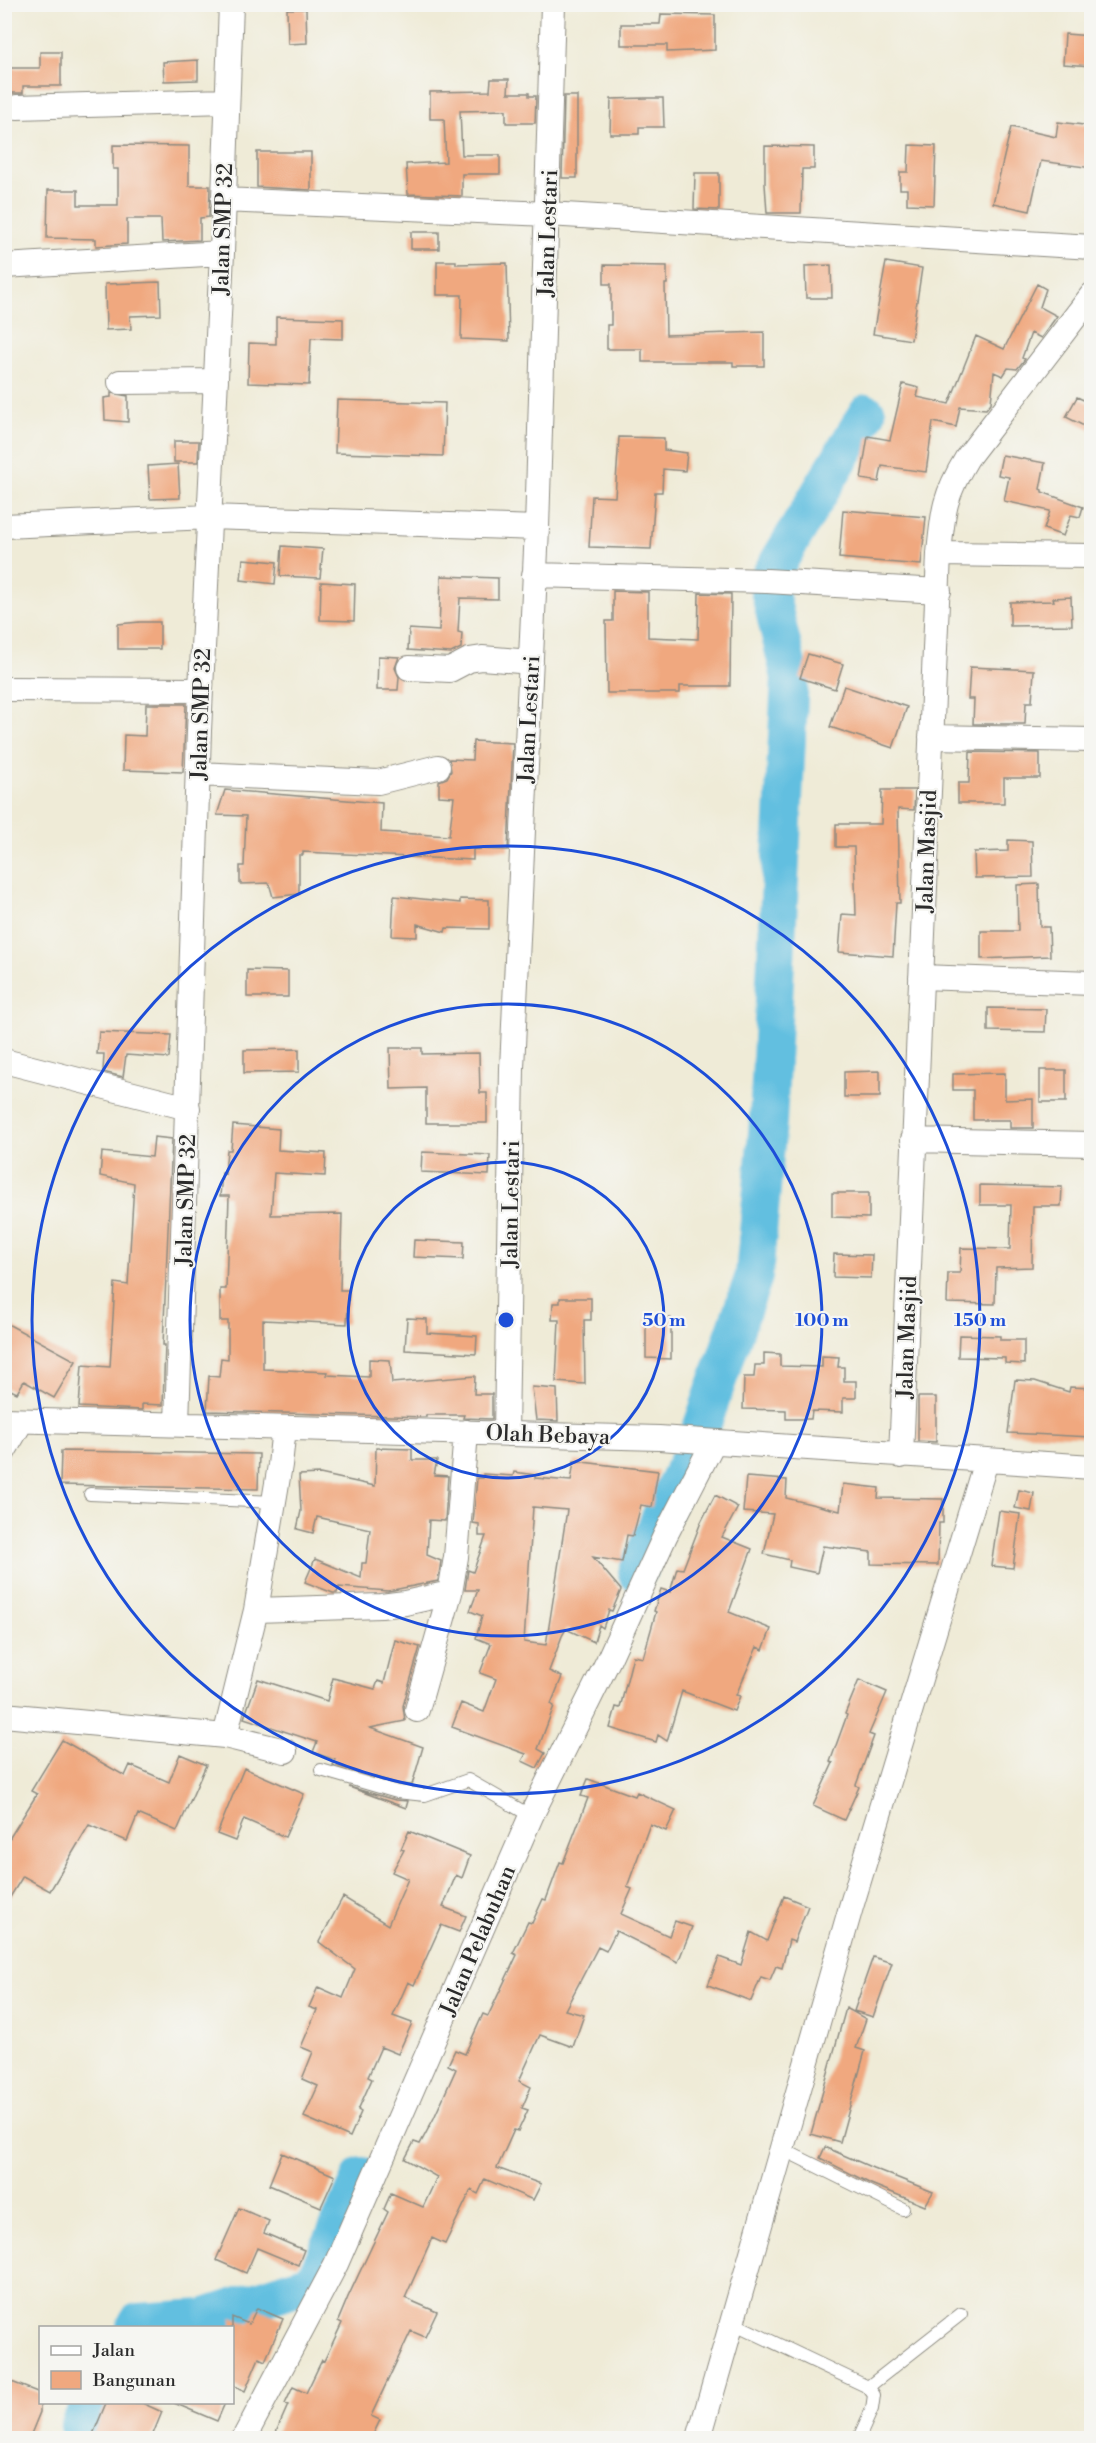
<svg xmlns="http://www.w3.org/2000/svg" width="1096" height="2443" font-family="'Libre Bodoni',serif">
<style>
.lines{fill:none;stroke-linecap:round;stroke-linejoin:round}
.river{stroke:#62bfe0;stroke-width:38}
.building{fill:#f0a87f;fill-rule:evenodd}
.lane-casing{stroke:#8d8b81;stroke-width:14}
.street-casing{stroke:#8d8b81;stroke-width:26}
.lane{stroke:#fff;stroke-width:12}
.street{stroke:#fff;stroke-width:24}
.ring{fill:none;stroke:#1d4ed8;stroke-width:3}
.labels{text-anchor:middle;stroke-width:4.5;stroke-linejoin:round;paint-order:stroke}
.street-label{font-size:22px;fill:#2b2b2b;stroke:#f6f6f2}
.centre{fill:#1d4ed8;stroke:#f6f6f2;stroke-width:3}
.ring-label{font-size:18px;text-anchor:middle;font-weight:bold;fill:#1d4ed8;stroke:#f6f6f2;stroke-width:4.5;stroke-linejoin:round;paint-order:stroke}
</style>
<rect width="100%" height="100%" fill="#f6f6f2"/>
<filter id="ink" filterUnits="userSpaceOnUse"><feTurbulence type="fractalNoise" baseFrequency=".0167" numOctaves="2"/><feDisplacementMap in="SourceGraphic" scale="12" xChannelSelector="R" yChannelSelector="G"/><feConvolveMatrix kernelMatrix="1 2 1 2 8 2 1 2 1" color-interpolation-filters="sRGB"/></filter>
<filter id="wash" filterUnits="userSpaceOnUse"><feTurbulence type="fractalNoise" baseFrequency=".008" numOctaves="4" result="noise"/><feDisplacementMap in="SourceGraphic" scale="24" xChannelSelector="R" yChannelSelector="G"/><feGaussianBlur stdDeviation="1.35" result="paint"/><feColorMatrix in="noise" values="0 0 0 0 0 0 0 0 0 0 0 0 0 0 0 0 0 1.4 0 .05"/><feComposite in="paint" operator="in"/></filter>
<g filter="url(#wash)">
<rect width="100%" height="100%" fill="#efebd7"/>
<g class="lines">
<!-- river -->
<path class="river" d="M637,1573L664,1508L694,1449L754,1276L768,1122L790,677L767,581L867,413
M135,2328L138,2322L203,2318L314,2281L362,2176
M86,2438L79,2425L92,2402"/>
</g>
<g id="blocks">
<!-- building -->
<path class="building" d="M287,9H306L307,43L288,44Z
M661,14L715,15V50L667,52V45H621V24H660Z
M1065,34L1092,36V66L1063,64Z
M40,52H61V86H23V93H4V68H40Z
M198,60V80L164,81L163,62Z
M491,79H509L508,93H529V96H536L535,123H506V110L460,111L462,155H500V174H462V196L408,194L406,164L446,162L444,119H430V92L490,91Z
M564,96H577V178H562Z
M645,98H663L664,127H639V134H610L611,99Z
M1058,122L1092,126V168L1041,161L1030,211L993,203L1011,127L1056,137Z
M113,145L189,146V186H210L209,217L200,218V240L162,242L161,219H127V244L96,246V239L47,238L48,190H78V205H118V169H113Z
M909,145L936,146L934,205L907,204V189H900V172H908Z
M765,146L814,147V169H802L801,213H767L765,184Z
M257,152H311V190L257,187Z
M695,173H719V210L694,209Z
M411,232H439V249H411Z
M437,261H456V264L507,263L509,341L461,339L462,295H437Z
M886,262L922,268L911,340L873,334Z
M604,265L667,266V284H665L666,335L764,332V366H733V362H642V349H607V325H611V284H604Z
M831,265L832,298H806L805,266Z
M160,282L161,315L130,316L131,329L106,330L105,284Z
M1037,284L1046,289L1040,307L1057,316L1041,338L1031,333L1022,358L1025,359L1017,369L1008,368L1003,376L994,372L991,403L986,409L960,407L956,427L933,422L926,472L882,466L879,482L861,479L868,436L890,440L903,384L919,388L917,397L949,404L976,336L1004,349Z
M276,317L343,319V339L311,338L309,385L248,383L249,343L276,344Z
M111,393L128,396V422L105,420L104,398L111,397Z
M1077,397L1092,404V430L1066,417Z
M337,400L445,403L443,456L335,453Z
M619,437L664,438V450L687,453L685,471L663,469L662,492H655L651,549L589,547L592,496L615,497Z
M174,441H199L198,462H174Z
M1002,455L1045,463L1040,489L1042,490V492L1083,507L1080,517L1071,515L1063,536L1044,529L1050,511L1004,501L1009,477L998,475Z
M178,464L180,498L150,499L148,466Z
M843,510L926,517L921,565L839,558Z
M282,546L323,549L320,578L280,576Z
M243,559L277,562L275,584L241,580Z
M441,576L498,578V599L460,598L458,632L462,633L461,648L451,653L408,650L409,629L439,631Z
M321,582L355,584L354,621L320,620Z
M613,591L648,592V637L698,639L699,593L731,594L730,686H680V693H607L606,621H613Z
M1071,597L1072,625L1010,626V602L1054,601L1053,598Z
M140,622H160V649H118V624Z
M808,654L843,664L835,689L800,678Z
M378,656L399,657L395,668L399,677L398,690H377Z
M970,667L1034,670L1032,702H1026L1025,724H973L974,699H968Z
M844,686L907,707L893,748L830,727Z
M146,704H186L183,772L123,770L124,735L145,736Z
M473,741L513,743L508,850L473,849V860L303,852V855H299V894L273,897L269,883L240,884V866H244L246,816L217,815L225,790L382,803L381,832L449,836L454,797L439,796V781L447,778L451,771L449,759L472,760Z
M970,752L1040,753V778H1004V803H958V783H969Z
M882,790H915L914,810L898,809L900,903H896L893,956L839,952L842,914L856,915L854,847H836V824H881Z
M1008,840L1032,841L1033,877L975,878L974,852L1008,851Z
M1039,884L1040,927H1049L1050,956L981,959V931H1018L1017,885Z
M394,896L460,903V899L489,900V929L446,928L445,932L417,924V937L392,936Z
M247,970L288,971V997H247Z
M988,1008L1046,1009L1045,1032L988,1031Z
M99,1032L171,1035L169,1058L126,1055L123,1077L103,1072L104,1054H97Z
M390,1048H422V1054L479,1053L480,1093H487V1123H426V1088L391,1089Z
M299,1049V1072L244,1073V1050Z
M1040,1070H1066V1102H1040Z
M880,1071V1097H844V1072Z
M1005,1073V1100L1033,1099V1128H1010V1120H973V1090H953V1074Z
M233,1125L279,1129L278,1150L326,1153L325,1176L274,1173L271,1215L342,1214L340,1290H349L347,1324L263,1320V1369L328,1372L327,1375L369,1377V1359L390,1360L392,1383L475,1376L474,1394H492V1419L463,1418L464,1415H426V1417L207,1411L209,1376L219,1377L221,1358L228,1359V1321H220V1289H226L229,1196H220L222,1173L225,1174L227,1150H231Z
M154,1137L172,1139L163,1345H165L163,1405L142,1404V1410L79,1407L82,1365L110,1367L115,1283L128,1285L134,1183L100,1176L102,1152L152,1157Z
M422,1152L490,1155L489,1175L421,1172Z
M980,1185L1062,1187L1061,1206H1033L1032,1267L996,1268L995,1304L947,1303L948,1273H960L961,1248L1010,1249L1011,1205H980Z
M832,1193H869V1218L832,1217Z
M414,1240L464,1242L463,1259L413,1257Z
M834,1254L872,1255L871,1278L833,1277Z
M560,1298H591V1320H584L585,1384L556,1382L559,1320H552L553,1303H560Z
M407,1318L427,1319V1333L477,1336L476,1354L405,1350Z
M646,1318H671V1359L646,1358Z
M4,1322L76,1361L54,1398L24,1381L17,1393L4,1387Z
M959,1335L1000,1336V1340H1024V1364L1005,1363V1358L958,1357Z
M764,1353L780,1354V1366L822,1367V1356L839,1357L838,1367H844V1381H856V1398H843V1412L812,1411L811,1419H786V1410L743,1409L744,1377H754L755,1365H764Z
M1015,1380L1035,1381L1069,1392L1070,1387L1092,1388V1437L1008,1433Z
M532,1387L557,1389L558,1421L536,1420Z
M918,1397H936V1442L918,1441Z
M376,1448L412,1449V1460H437L434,1475L448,1476L445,1521L429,1520L427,1555L441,1561L438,1581L388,1591L339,1587L337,1593H333L305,1582L315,1559L361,1578L362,1563H366L370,1529L317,1517L313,1533L297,1529L301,1511L299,1475L320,1474L375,1486Z
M61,1451L259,1454L258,1489L60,1485Z
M574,1461L658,1471L652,1507L641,1505L633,1536L627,1535L622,1562L593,1557L621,1590L612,1611L609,1610L603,1628L599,1625L594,1642L566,1629L562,1636L549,1671L562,1677L551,1704L554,1706L538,1749L545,1753L537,1768L522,1761L526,1754L452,1727L461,1703L484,1712L496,1679L480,1673L491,1644L476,1638L482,1616L470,1611L478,1590H465L468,1570L473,1572L486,1536H479V1524L473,1523L477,1478H483V1474L513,1476L514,1472L535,1475V1478L571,1481ZM533,1507L567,1510L546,1645L524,1642Z
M746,1477L787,1480L786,1498L840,1511L843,1484L879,1488L878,1498L943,1499V1523H939L938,1565L871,1564V1552L823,1546L817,1573L789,1567L790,1560L764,1554L773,1514L743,1512Z
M1019,1490L1034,1493L1031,1511L1015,1508Z
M715,1495L738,1507L722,1537L752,1549L729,1612L771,1629L763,1650L757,1647L736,1695L740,1696L734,1711L682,1691L667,1741L658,1735L656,1742L610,1728L616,1707L620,1708L633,1656L643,1658L656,1612L654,1611L661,1589L670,1592L677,1568L683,1569L701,1522Z
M999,1511L1020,1514L1013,1568L991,1566Z
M395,1640L420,1647L403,1706L405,1721L370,1728L423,1747L412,1785L399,1784L333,1765L335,1760L313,1752L317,1742L244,1718L258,1679L327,1701L333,1678L375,1689L378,1681L384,1683Z
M859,1680L887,1692L869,1734L874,1736L856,1785L859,1787L844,1820L813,1806L833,1763L830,1762L847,1715L845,1714Z
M62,1740L125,1776L130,1765L169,1782L180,1754L206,1765L177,1831L138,1814L127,1841L89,1825L50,1891L23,1876L4,1907V1847L37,1794L31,1791Z
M244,1768L304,1794L285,1837L244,1819L235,1841L217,1834Z
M588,1779L635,1796L637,1792L676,1810L666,1831L650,1824L627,1887L632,1889L621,1914L669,1936L675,1921L692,1927L678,1962L616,1931L606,1951L598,1947L565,2010L584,2015L573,2047L540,2035L519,2081L531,2087L522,2108L528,2110L518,2131L514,2130L497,2168L541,2184L533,2200L485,2179L478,2194L471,2190L445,2244L432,2238L405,2298L437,2312L425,2337L411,2331L371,2416L380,2420L371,2439H273L288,2405L285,2404L293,2387L306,2393L322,2360L324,2361L342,2323L338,2321L348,2297L388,2212L384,2209L391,2193L423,2207L437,2177L405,2159L414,2142L420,2144L434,2118L456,2069L448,2065L455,2050L465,2054L483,2014L488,2016L517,1955L513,1953L528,1922L532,1923L543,1899L546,1900L560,1862L563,1863L588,1798L581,1796Z
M349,1787L395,1800L408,1801L406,1808Z
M409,1831L470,1856L462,1878L456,1875L443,1907L466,1916L459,1932L441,1925L414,1985L408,1982L393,2016L412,2023L398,2054L381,2047L368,2077L372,2079L358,2110L361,2112L350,2137L304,2117L318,2086L302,2079L313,2052L301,2047L317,2010L309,2007L318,1987L343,1998L355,1969L319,1942L343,1897L388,1925L408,1879L392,1872L404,1850L401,1849Z
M784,1896L808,1906L794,1942L789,1940L782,1968L776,1966L770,1980L761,1977L751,2001L708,1985L719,1957L741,1965L751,1932L767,1941Z
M873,1957L892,1963L873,2017L854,2011Z
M846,2008L866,2019L856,2048L865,2051L840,2142L811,2134Z
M825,2147L873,2168L933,2192L925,2206L871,2184L820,2158Z
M282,2153L335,2176L321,2207L269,2185Z
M239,2208L269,2221L264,2233L304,2250L298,2265L257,2248L246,2273L216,2260Z
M257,2308L283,2319L265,2361L259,2358L245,2391L232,2385V2317L249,2324Z
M4,2379L40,2393V2412L29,2439H4Z
M106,2403H142L162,2412L151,2439H91Z
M174,2403H225L217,2421Z"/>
</g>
</g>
<g filter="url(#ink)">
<use href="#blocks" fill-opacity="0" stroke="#8d8b81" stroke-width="1.5"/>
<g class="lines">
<defs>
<path id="lane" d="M90,1494L274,1502
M321,1770L397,1792L425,1795L468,1780L531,1816
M782,2149L903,2209
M733,2323L868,2387L874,2395L872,2409L859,2438
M868,2387L961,2314"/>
<path id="street" d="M17,107L227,101
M223,200L548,214L1092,247
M4,266L222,253
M120,382L216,381
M4,526L209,517L537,528
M939,554L1092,556
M534,575L767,581L939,591
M409,668L450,670L469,660L482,658L531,662
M4,689L201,690
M931,737L1092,740
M198,774L378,782L438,767
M921,977L1092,983
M4,1061L188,1108
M913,1140L1092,1144
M4,1420L659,1438L1092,1467
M177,1424L199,731L222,253L231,4
M506,1433L512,1068L537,528L553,4
M4,1451L21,1422
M901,1456L939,554C943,511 944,496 967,458L1092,295
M256,1610L381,1606L405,1603L450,1593L456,1557L466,1432
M417,1710L450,1593
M4,1715L225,1736L285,1751
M225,1736L256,1610L280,1465L284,1428
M244,2438L336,2264L531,1816L608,1661L665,1536L713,1443
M699,2438L851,1907L986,1461"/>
</defs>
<!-- lane casing -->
<use href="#lane" class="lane-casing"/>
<!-- street casing -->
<use href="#street" class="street-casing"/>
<!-- lane -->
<use href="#lane" class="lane"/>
<!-- street -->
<use href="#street" class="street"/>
</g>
</g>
<!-- distance rings -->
<g class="ring">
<circle cx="506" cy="1320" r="158"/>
<circle cx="506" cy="1320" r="316"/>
<circle cx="506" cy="1320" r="474"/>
</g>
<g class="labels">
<!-- street labels -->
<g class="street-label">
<text transform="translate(222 229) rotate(-88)" y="8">Jalan SMP 32</text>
<text transform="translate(547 233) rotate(-88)" y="8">Jalan Lestari</text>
<text transform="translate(200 714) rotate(-88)" y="8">Jalan SMP 32</text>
<text transform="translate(528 719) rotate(-87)" y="8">Jalan Lestari</text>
<text transform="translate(926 851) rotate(-88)" y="8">Jalan Masjid</text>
<text transform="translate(185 1200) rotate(-88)" y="8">Jalan SMP 32</text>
<text transform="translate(510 1204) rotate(-89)" y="8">Jalan Lestari</text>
<text transform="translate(906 1337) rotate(-88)" y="8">Jalan Masjid</text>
<text transform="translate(548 1434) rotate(2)" y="8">Olah Bebaya</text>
<text transform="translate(477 1940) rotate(-67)" y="8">Jalan Pelabuhan</text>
</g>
</g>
<circle cx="506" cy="1320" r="9" class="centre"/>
<g class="ring-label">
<text x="664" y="1326">50 m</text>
<text x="822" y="1326">100 m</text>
<text x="980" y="1326">150 m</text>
</g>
<!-- margin -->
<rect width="1096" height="2443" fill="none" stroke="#f6f6f2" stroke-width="24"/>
<!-- legend -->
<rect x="39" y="2326" width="195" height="78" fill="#f6f6f2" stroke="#a5a5a2" stroke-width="1.5"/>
<rect x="51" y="2346" width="30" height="9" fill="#ffffff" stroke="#a5a5a2" stroke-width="1.5"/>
<text x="93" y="2356" font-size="18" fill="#2b2b2b">Jalan</text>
<rect x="51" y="2371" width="30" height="18" fill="#f0a87f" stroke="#a5a5a2" stroke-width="1.5"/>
<text x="93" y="2386" font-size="18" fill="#2b2b2b">Bangunan</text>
</svg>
